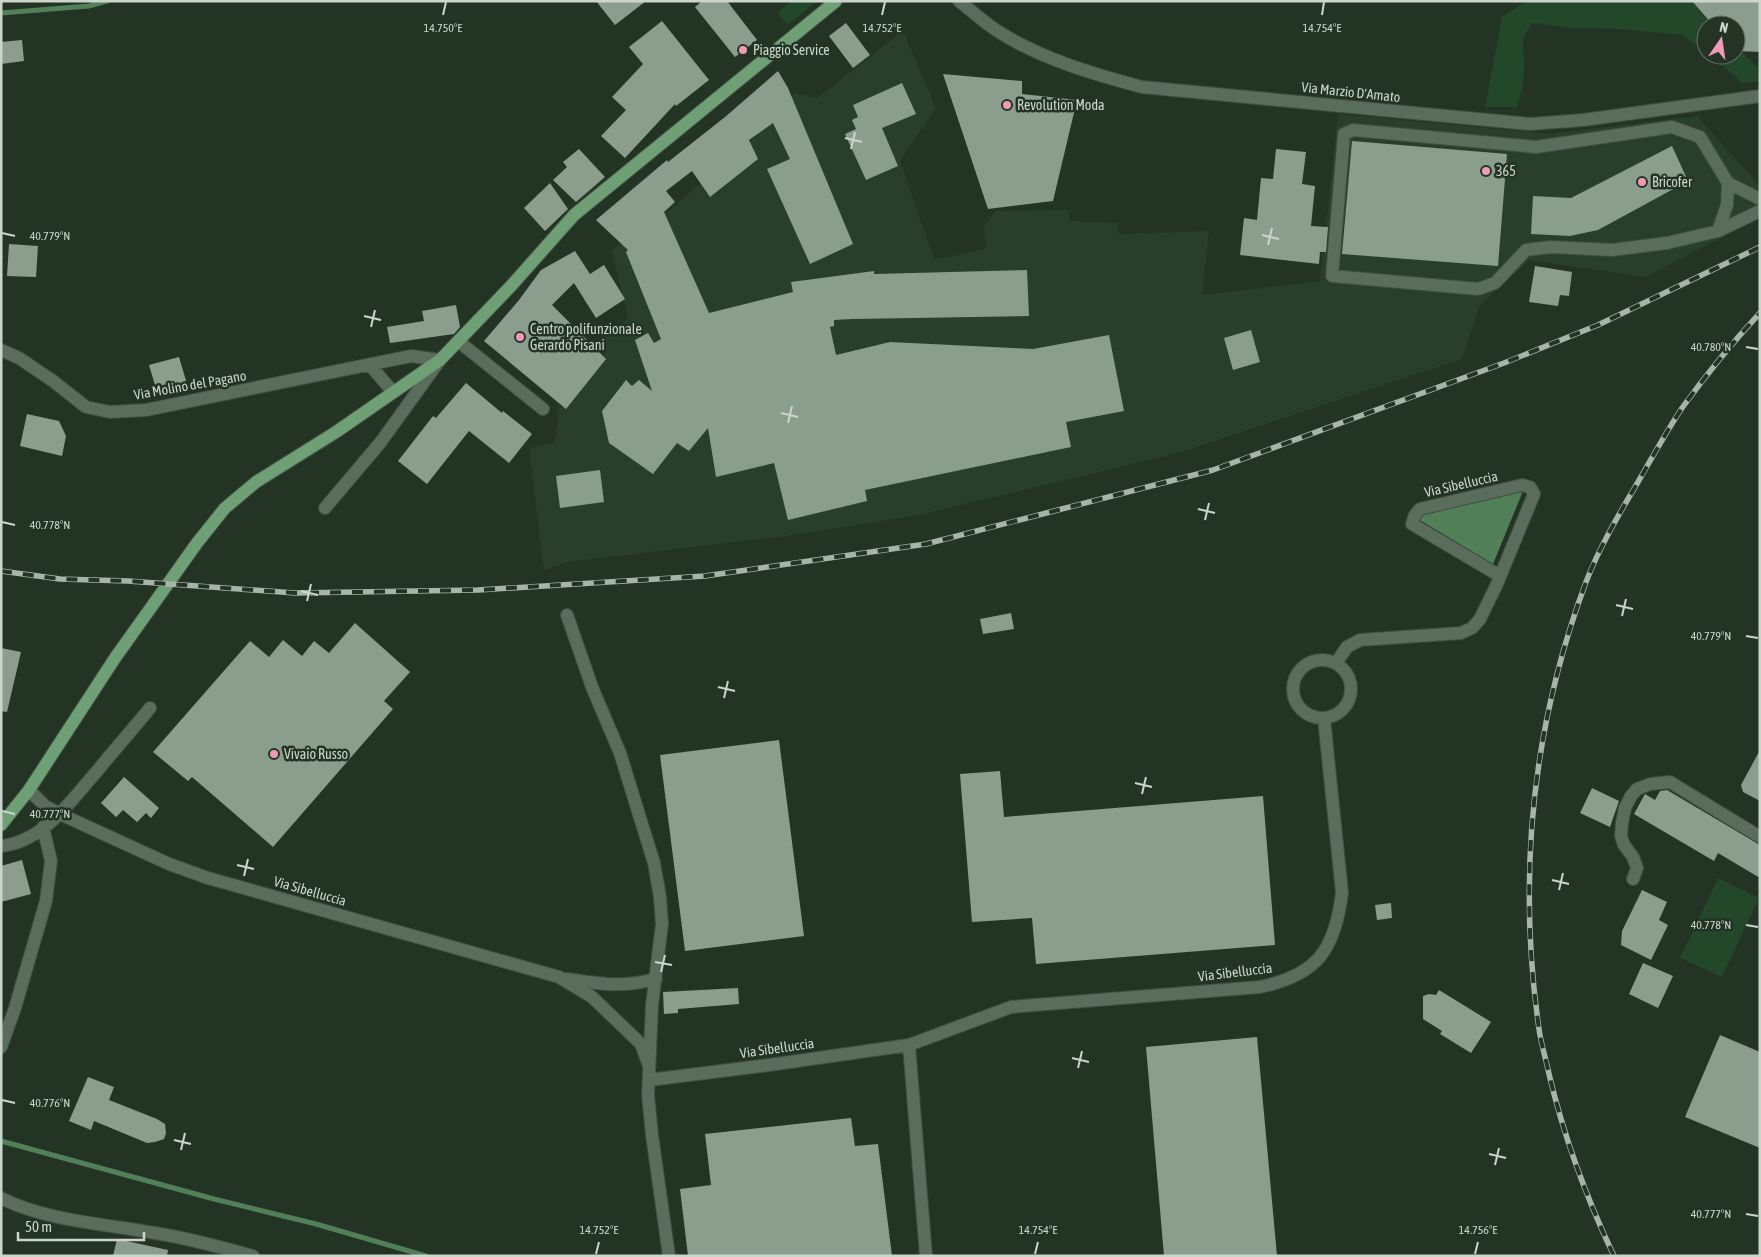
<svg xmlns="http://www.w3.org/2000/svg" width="1761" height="1257" font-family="'Asap Condensed',sans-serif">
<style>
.built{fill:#293f2c}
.green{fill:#224729}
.water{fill:#518058}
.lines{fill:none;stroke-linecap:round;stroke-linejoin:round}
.stream{stroke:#518058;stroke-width:5}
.building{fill:#8b9e8d}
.minor-casing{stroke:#414f43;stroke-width:14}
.major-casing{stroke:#414f43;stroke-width:14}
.minor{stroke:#5a6c5c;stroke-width:12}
.major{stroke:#6e9f75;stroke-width:12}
.rail-casing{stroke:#a8b4aa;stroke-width:5.5}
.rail{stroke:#233425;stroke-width:4;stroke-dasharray:11;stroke-linecap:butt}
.ticks{fill:none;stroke:#cbd5cc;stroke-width:2}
.poi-dot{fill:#f09ab7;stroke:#233425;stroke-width:2}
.labels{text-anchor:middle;stroke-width:5;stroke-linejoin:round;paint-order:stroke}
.poi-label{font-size:14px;fill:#cbd5cc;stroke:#233425;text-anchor:start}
.street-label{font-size:14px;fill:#cbd5cc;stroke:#233425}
.ticks-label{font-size:12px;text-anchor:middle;fill:#cbd5cc;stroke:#233425;stroke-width:5;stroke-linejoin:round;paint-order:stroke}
</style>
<rect width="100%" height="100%" fill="#233425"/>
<!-- built -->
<path class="built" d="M903,31L936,108L900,161L934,259L949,257L986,248L984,226L996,211L1068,210L1070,221L1118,223L1119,234L1209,231L1202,295L1320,281L1338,114L1550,134L1697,116L1760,186V218L1645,277L1529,260L1480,305L1462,359L1182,452L914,516L786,536L567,562L544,570L529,448L555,442L559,409L604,357L606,336L628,318L612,250L667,212L763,130L795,93L817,98Z"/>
<!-- green -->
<path class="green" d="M791,1H817L788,25L778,13Z
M1527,1H1693L1716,25H1706V53L1683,35L1619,29L1571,28L1533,23C1517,42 1525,46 1524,68C1524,82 1521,94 1517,107H1485L1502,17Z
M1736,46L1760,70V81L1742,83L1733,74L1709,55H1736Z
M1718,878L1759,898L1722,977L1680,958Z"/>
<!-- water -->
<path class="water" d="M1523,491L1493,564L1418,519L1419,513Z"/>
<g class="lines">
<!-- stream -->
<path class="stream" d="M1,13L89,6L107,1
M1,1141L214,1199L316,1224L426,1256"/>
</g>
<!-- building -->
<path class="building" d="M596,1H646L615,25Z
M702,1H727L757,40L735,57L695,7Z
M1692,1H1760V52L1736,51V25H1713Z
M662,21L709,80L676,106L675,104L625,158L601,136L626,110L612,97L643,64L629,47Z
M846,23L870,55L853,68L829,36Z
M22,40L24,61L1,64V42Z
M778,71L788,88L853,244L810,264L767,169L790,159L773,123L749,140L758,159L710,197L692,171L666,191L675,202L664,212L709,313L793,292L791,282L874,271V274L1027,270L1029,316L852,319L834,320V326L830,327L836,355L890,342L1033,349L1109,335L1124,411L1066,422L1071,447L865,490L867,501L788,520L774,463L716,477L708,428L689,451L677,443L653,474L609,443L602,411L626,380L632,386L639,380L652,391L635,340L648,333L654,343L661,339L626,252L628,250L596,220L667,160L668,162L725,117Z
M943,74L1022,81V94L1077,100L1053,201L988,209Z
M902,83L916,114L882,128L898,166L866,180L845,134L856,129L852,120L858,117L853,105Z
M1352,141L1507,154L1498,266L1342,254Z
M1672,146L1688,181L1598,230L1570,236L1531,234L1533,196L1571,198Z
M579,149L605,177L576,202L553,180L567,167L563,162Z
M1276,149L1306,152L1302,184L1315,186L1311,226L1328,227L1326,252H1320L1319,264L1240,255L1244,218L1257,220L1261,178L1273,179Z
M550,183L568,209L545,231L524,208Z
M9,244L38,246L36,277L7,276Z
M575,251L590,274L604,265L625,299L596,318L574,283L552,305L606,359L566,409L484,341L519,300L541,270Z
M1535,266L1572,272L1569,296L1560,295L1558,306L1529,302Z
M456,305L460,327L454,334L390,343L387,327L424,321L422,311Z
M1251,330L1260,362L1233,370L1224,338Z
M179,357L187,384L157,392L149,365Z
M466,383L502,413L503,411L532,434L509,463L469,431L427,484L398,461L433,416L436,418Z
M27,414L59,421L66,436L62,456L20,446Z
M600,470L604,502L560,508L556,476Z
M1011,613L1014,629L983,634L980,619Z
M355,623L410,672L384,701L393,709L273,847L192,777L188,781L153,752L250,641L269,657L283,640L302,656L314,641L329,653Z
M1,648L21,652L7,712L1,711Z
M779,740L804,936L685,951L660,755Z
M1760,750V801L1743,792L1741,785Z
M1000,771L1004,817L1263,796L1275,945L1036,964L1032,918L972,922L960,774Z
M124,777L159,808L151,818L146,813L137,822L123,810L116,817L101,803Z
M1592,788L1619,801L1610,827L1580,813Z
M1667,790L1760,845V878L1718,853L1714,861L1634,814L1645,794L1655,800L1660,791Z
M22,860L31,894L1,902V866Z
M1642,890L1667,902L1659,920L1668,925L1651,960L1621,945L1622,931Z
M1391,903L1392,918L1377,920L1375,905Z
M1643,963L1673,976L1658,1008L1629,994Z
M738,988L739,1004L678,1009V1013L664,1014L663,992Z
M1439,990L1491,1022L1471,1053L1440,1034L1442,1031L1423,1019V996L1429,994L1436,995Z
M1720,1035L1760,1052V1148L1685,1117Z
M1257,1037L1277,1256H1164L1146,1047Z
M88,1077L114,1087L109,1100L157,1119L165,1124L166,1133L164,1139L155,1142L147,1143L94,1121L91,1130L69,1121Z
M851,1118L855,1146L878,1144L892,1256H688L680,1189L711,1185L705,1134Z
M117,1239L168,1250L167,1256H113Z"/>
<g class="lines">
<defs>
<path id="minor" d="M959,1C972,11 985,23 999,32C1042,59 1093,74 1142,87L1530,124L1583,120L1760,96
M1760,199L1728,183L1700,137L1672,127L1536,147L1353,130L1344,134L1332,276L1478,289L1495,283L1526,250L1551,247L1612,250L1667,243L1718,231L1760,211
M1718,231L1727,205L1728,183
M458,341L543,409
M1,350L19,358L53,381L86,407L110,412L146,410L411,356L440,360L380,443L325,508
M370,365L393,392
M567,615L592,687L620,753L654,863L660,897L662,924L652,1005L648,1095L652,1135L669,1256
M1293 689a29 29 0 1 1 58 0a29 29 0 1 1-58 0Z
M1336,663L1347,647L1360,640L1461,633L1472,628L1480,619L1497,584L1534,494L1530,487L1522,485L1420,509L1415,515L1412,524L1500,576
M29,790L45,806L60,814L169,864L208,878L559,977L592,997L641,1044L649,1066
M1,846C44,842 72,799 98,770C115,749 133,729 150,708
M1633,879L1637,868L1633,857L1624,845L1621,836L1622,823L1625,808L1631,796L1637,789L1650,784L1670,782L1760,837
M567,979C602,984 620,988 656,979
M909,1045L926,1256
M1,1047L15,1008L46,901L51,861L43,827
M649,1080L769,1065L909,1045L1011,1007L1260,987C1318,975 1335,949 1342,893L1324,718
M1,1198C46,1221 106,1224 155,1233C188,1238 220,1247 253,1256"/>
<path id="major" d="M1,825L29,790L115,658L197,543L225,508L256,482L336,432L440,360L511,286L574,215L836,1"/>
</defs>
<!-- minor casing -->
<use href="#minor" class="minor-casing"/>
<!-- major casing -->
<use href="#major" class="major-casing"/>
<!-- minor -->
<use href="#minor" class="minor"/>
<!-- major -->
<use href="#major" class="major"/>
<defs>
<path id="rail" d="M1,571L60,579L128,581L295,593L478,590L705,576L926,544L1213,470L1504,363L1598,325L1760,247
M1614,1256C1586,1197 1564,1137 1549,1074C1546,1059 1541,1044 1539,1029C1517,876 1532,727 1586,582C1599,548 1619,514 1638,482C1652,458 1666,432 1682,408C1706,375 1732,343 1760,313"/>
</defs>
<!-- rail casing -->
<use href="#rail" class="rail-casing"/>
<!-- rail -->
<use href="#rail" class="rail"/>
</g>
<!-- ticks -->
<path class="ticks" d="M443,15L446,2M882,15L885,2M1322,15L1324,2M845,138L862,142M851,149L855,132M2,233L15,236M1262,235L1279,239M1268,245L1272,228M364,316L381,320M371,327L375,310M1746,347L1758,349M781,413L798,417M788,423L792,406M1198,509L1215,513M1205,520L1209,503M2,522L15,525M301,591L318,595M307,601L311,584M1616,605L1633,609M1622,616L1626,599M1746,636L1758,638M718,687L735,691M724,698L728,681M1135,783L1152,787M1142,794L1146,777M2,811L15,814M237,865L254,869M244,876L248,859M1552,880L1569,884M1559,890L1563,873M1746,925L1758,927M655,962L672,965M661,972L665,955M1072,1058L1089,1062M1078,1068L1082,1051M2,1100L15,1103M174,1140L191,1144M181,1150L185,1133M1489,1154L1506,1158M1495,1165L1499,1148M1746,1214L1758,1216M596,1254L599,1242M1035,1254L1038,1242M1475,1254L1478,1242"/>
<!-- markers -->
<g class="poi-dot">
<circle cx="743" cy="50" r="5"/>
<circle cx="1007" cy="105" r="5"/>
<circle cx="1486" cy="171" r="5"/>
<circle cx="1642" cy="182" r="5"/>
<circle cx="520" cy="337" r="5"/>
<circle cx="274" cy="754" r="5"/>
</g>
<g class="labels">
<!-- poi labels -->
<g class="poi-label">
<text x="753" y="55">Piaggio Service</text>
<text x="1017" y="110">Revolution Moda</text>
<text x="1496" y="176">365</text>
<text x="1652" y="187">Bricofer</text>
<text x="530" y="334">Centro polifunzionale<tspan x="530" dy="16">Gerardo Pisani</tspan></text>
<text x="284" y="759">Vivaio Russo</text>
</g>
<!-- street labels -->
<g class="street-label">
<text transform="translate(1351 92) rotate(6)" y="5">Via Marzio D'Amato</text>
<text transform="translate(190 385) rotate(-10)" y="5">Via Molino del Pagano</text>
<text transform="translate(1461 484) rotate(-13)" y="5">Via Sibelluccia</text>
<text transform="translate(310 891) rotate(16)" y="5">Via Sibelluccia</text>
<text transform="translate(1235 972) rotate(-7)" y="5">Via Sibelluccia</text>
<text transform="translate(777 1048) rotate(-8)" y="5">Via Sibelluccia</text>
</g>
</g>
<g class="ticks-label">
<text x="443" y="32">14.750°E</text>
<text x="882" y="32">14.752°E</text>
<text x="1322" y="32">14.754°E</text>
<text x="50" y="240">40.779°N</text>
<text x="1711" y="351">40.780°N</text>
<text x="50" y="529">40.778°N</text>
<text x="1711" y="640">40.779°N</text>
<text x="50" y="818">40.777°N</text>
<text x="1711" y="929">40.778°N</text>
<text x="50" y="1107">40.776°N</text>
<text x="1711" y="1218">40.777°N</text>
<text x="599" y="1234">14.752°E</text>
<text x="1038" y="1234">14.754°E</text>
<text x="1478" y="1234">14.756°E</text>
</g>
<!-- border -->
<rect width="1761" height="1257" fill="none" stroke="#cbd5cc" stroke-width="5"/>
<!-- north arrow -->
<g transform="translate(1721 40) rotate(13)"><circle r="24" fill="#233425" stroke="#667468"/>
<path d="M0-4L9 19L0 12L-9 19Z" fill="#f09ab7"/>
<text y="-8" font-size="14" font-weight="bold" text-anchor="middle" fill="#cbd5cc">N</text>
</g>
<!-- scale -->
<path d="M18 1232v8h126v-8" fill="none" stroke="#cbd5cc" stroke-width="2.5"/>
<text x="25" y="1232" font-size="15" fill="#cbd5cc" stroke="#233425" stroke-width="4" paint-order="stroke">50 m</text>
</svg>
